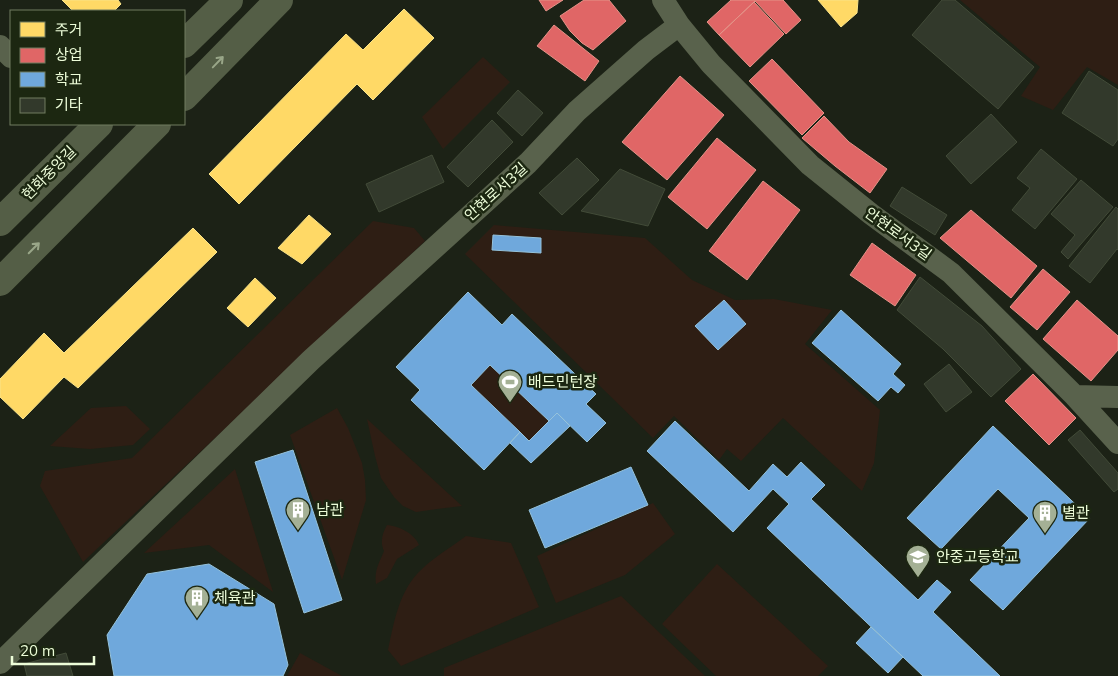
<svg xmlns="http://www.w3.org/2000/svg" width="1118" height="676" font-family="Mulish,'Noto Sans KR',sans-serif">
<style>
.green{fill:#2e1e14}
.homes{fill:#ffd966;stroke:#fae488}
.shops{fill:#e06666;stroke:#e49388}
.schools{fill:#6fa8dc;stroke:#95c2db}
.building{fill:#32392b;stroke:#424b38}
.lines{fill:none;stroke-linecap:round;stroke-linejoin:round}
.street{stroke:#59624c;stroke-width:22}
.secondary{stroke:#545e46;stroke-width:28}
.oneway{stroke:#99a688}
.labels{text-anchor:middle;stroke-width:5;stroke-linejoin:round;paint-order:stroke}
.street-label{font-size:15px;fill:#edfdd9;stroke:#1c2711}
.poi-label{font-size:15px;fill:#edfdd9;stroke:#1c2711;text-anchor:start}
</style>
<rect width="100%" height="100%" fill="#1c2216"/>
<!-- green -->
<path class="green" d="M960,0H1118V85L1087,67L1053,110L1021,96L1040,67Z
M483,57L510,82L443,149L422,117Z
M373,221L414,228L425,241L83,562L40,486L45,471L132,458Z
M494,225L645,238L692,280L735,300L774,299L832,310L805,344L880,410L874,463L862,491L783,418L741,461L727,449L719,460L674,416L653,438L465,254Z
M490,365L549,421L529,441L471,385Z
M126,406L150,429L133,445L90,449L50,446L91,408Z
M337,408L348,428L362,463L365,480L366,500L342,580L290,435Z
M367,419L462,506L437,509L416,512L403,506L394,497L381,478L375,456Z
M235,469L273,592L209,545L144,553Z
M653,503L675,534L625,575L556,603L537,556Z
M387,525C399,526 415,534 419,545L397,559L387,578L376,584C374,571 379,563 384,551C380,542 382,534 387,525Z
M466,536L511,543L539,607L401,666L388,650C394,622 399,590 422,569C434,557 453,546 466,536Z
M717,564L828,666L818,676H716L662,624Z
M621,596L705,676H444V668Z
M300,653L342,676H287Z"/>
<!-- homes -->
<path class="homes" d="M62,0H118L121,4L114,11H73Z
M818,0H858L857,13L841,27Z
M404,9L434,38L373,100L357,84L239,204L209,174L346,34L363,50Z
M309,215L331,234L302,264L278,248Z
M193,228L217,252L78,388L64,377L23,419L0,397V379L44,333L64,353Z
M255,278L276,298L248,327L227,308Z"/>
<!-- shops -->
<path class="shops" d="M539,0H563L546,11Z
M584,0H609L626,21L593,50L582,43L570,31L560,16Z
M731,0H783L801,20L786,34L755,1L719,35L707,22Z
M754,2L784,34L750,67L719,35Z
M554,25L599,61L585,81L537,46Z
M772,59L824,113L802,135L749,81Z
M680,76L724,115L667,180L622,142Z
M824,116L849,142L887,169L870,193L835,166L802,138Z
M717,138L756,170L707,229L668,197Z
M763,181L800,210L747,280L709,251Z
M971,210L1037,266L1011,298L940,238Z
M872,243L916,275L895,306L850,275Z
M1043,269L1070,292L1037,330L1010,307Z
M1077,300L1118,336V350L1091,381L1043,339Z
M1033,374L1076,418L1049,445L1005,401Z"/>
<!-- schools -->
<path class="schools" d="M493,235L541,238V253L492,250Z
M468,292L502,325L512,314L596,394L586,404L606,423L587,442L557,413L549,421L490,365L471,385L520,432L484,470L411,400L420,390L396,367Z
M724,300L746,324L718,350L695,326Z
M841,310L901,364L893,374L905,385L898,393L891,387L878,401L812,343Z
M557,413L570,426L531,463L510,443L520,432L529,441Z
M675,421L749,491L773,464L787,477L801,462L825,485L811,499L918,600L937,580L951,592L933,612L1000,676H923L767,528L789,504L773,489L733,532L647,451Z
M993,426L1090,518L1003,610L970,580L1029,518L998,489L941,549L907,518Z
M293,450L342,600L304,613L255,462Z
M631,467L648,505L545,548L529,510Z
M209,564L274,604L288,665L283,676H114L107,635L147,574Z
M871,627L903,657L888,673L856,643Z"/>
<!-- building -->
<path class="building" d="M942,0H955L1034,67L998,109L912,35Z
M1089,71L1118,90V139L1113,146L1062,113Z
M518,90L543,113L522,136L497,113Z
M991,114L1017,142L971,184L946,156Z
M492,120L513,142L468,187L447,167Z
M1041,149L1077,179L1035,229L1012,210L1030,188L1017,178Z
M432,155L444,182L379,212L366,184Z
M577,158L599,180L562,215L539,193Z
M620,169L665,189L648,226L581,211Z
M1081,180L1113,207L1068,259L1061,252L1075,235L1051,214Z
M902,187L947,215L935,235L890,206Z
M1116,207L1118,209V250L1117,249L1090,283L1069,266Z
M920,277L982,326L1021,369L991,397L943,349L897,310Z
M949,364L972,392L946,412L924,384Z
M1080,430L1118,473V489L1114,492L1068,440Z
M66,653L73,676H27L24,664Z"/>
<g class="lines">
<!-- street -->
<path class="street" d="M663,0L679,25L711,64L810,165L871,214L951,273L1075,396L1118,443
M0,46L11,57
M1075,396L1118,397
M0,663L311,360L528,163L577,111L646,50L679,25"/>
<!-- secondary -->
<path class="secondary" d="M184,44L229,0
M184,97L279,0
M0,222L99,124
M0,282L157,124"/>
</g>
<!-- one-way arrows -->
<defs><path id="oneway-shaft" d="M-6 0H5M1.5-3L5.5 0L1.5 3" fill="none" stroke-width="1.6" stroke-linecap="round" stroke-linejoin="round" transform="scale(1.25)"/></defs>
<g class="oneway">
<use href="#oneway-shaft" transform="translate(218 62) rotate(-46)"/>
<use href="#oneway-shaft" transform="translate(34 248) rotate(-45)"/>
</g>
<!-- icons -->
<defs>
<symbol id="stadium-pin" viewBox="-11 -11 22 30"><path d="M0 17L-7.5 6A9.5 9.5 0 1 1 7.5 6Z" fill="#a4b095" stroke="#1c2711"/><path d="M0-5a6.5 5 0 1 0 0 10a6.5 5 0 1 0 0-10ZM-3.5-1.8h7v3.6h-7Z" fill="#fff"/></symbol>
<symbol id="building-pin" viewBox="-11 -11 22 30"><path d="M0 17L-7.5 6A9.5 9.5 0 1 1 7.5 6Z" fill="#a4b095" stroke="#1c2711"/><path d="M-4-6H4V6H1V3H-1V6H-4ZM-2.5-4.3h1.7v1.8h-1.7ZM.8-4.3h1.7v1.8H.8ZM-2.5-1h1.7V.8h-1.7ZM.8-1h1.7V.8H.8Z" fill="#fff"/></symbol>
<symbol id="school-pin" viewBox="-11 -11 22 30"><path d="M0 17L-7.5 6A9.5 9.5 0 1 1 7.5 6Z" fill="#a4b095" stroke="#1c2711"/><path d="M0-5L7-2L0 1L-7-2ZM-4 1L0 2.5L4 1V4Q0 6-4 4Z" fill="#fff"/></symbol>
</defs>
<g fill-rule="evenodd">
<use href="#stadium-pin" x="496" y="368" width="28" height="38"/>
<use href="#building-pin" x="284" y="496" width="28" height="38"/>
<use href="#building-pin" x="1031" y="499" width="28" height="38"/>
<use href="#school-pin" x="904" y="543" width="28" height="38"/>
<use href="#building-pin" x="183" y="584" width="28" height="38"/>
</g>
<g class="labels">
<!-- street labels -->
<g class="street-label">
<text transform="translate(49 173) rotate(-45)" y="5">현화중앙길</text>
<text transform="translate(496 192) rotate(-42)" y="5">안현로서3길</text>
<text transform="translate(898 234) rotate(36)" y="5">안현로서3길</text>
</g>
<!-- poi labels -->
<g class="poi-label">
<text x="528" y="387">배드민턴장</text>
<text x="316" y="515">남관</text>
<text x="1062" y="518">별관</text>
<text x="936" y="562">안중고등학교</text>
<text x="214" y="603">체육관</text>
</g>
</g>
<!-- legend -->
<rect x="10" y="10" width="175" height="115" fill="#1c2711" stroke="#707d61"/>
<rect x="20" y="22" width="25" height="15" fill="#ffd966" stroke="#707d61"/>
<text x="55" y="35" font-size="15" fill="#edfdd9">주거</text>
<rect x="20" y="48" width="25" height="15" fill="#e06666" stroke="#707d61"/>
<text x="55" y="60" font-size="15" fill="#edfdd9">상업</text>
<rect x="20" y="72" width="25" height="15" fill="#6fa8dc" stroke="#707d61"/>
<text x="55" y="85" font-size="15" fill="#edfdd9">학교</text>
<rect x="20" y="98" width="25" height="15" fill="#32392b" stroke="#707d61"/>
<text x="55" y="110" font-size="15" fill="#edfdd9">기타</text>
<!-- scale -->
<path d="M12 656v8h82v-8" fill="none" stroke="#edfdd9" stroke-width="2.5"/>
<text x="20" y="656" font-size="15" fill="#edfdd9" stroke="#1c2711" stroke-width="4" paint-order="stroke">20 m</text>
</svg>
